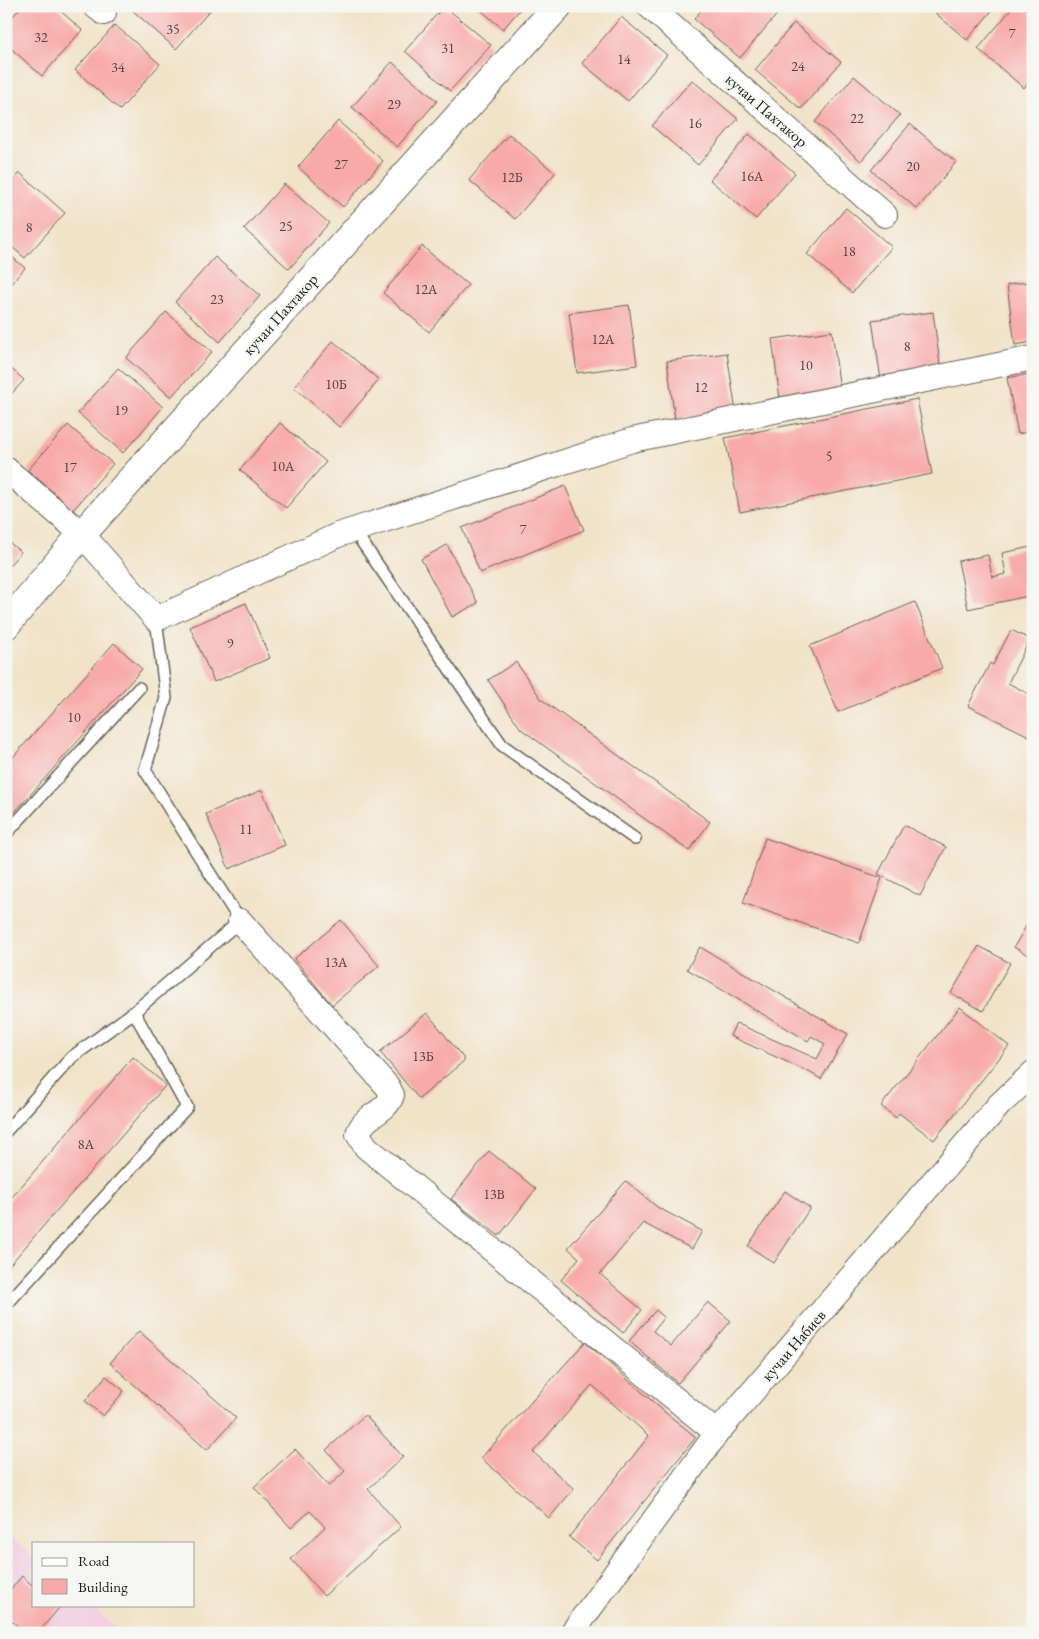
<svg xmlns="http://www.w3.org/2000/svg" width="1039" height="1639" font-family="'EB Garamond',serif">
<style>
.built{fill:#f2cfe1}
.building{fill:#f8aaa8}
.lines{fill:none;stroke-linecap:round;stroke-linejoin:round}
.service-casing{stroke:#676258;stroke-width:14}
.minor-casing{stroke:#676258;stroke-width:26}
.secondary-casing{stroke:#676258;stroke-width:30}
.service{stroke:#fff;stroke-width:11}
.minor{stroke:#fff;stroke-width:24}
.secondary{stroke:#fff;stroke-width:28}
.labels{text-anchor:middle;stroke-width:4;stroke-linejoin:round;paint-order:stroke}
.number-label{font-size:14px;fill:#53403f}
.street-label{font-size:16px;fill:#1c1c1c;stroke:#f6f6f2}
</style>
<rect width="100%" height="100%" fill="#f6f6f2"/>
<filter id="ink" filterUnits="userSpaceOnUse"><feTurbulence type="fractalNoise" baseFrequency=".02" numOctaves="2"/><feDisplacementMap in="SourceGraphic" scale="10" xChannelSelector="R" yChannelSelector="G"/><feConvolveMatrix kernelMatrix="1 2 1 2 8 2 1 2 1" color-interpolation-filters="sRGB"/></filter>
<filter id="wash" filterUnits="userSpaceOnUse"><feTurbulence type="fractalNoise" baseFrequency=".0096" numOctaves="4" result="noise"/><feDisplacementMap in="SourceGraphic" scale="20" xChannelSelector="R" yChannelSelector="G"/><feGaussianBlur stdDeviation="1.12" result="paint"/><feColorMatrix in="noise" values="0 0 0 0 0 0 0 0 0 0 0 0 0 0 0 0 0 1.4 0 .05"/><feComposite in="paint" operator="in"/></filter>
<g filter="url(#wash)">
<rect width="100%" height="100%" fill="#f1e3c8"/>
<!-- built -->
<path class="built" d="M6,1534L34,1557V1605H90L122,1633H6Z"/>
<g id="blocks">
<!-- building -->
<path class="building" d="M22,6H55L82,30L42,76L6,44V24Z
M133,6H214L176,49L131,9Z
M444,6L491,45L450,91L405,51Z
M476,6H523L503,29Z
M705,6H773L779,12L740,58L694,19Z
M927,6H996L967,40Z
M1014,6H1021L1033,16V77L1024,88L978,49Z
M621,17L667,55L628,101L582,63Z
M794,23L841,62L801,109L755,70Z
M115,25L160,64L120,110L75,70Z
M392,62L437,101L397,147L352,107Z
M854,76L900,115L861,161L815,122Z
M692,80L738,119L698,165L652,126Z
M338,121L383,161L343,207L298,167Z
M910,124L956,162L917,209L871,170Z
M509,134L555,173L515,219L469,180Z
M749,134L795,173L756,219L710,180Z
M20,173L65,213L25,258L6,242V188Z
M284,184L329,223L289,269L244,229Z
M846,208L892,247L852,293L807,254Z
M422,246L468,285L429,332L383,293Z
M6,252L25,268L6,289Z
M215,257L260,296L220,342L175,302Z
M1033,281V342L1015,345L1007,285Z
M629,305L637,365L577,373L569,313Z
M166,312L212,352L171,397L126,358Z
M933,312L941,372L881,380L872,320Z
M832,331L840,390L780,399L772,339Z
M333,341L379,380L339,427L294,387Z
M727,353L736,412L675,420L667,361Z
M6,364L24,380L6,400Z
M118,368L163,407L123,453L78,413Z
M1033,373V431L1018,434L1007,378Z
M917,399L932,474L740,512L725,438Z
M280,423L326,462L286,508L240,470Z
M68,425L113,464L73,510L28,470Z
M565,486L584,530L480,573L462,528Z
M6,540L21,552L6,569Z
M447,545L478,603L452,617L421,559Z
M1031,547L1033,556V595L968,609L958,561L988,555L992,577L1006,574L1002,553Z
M915,602L942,668L838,712L810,646Z
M246,603L270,658L214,682L190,627Z
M1011,630L1030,639L1008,683L1033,696V738L968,706L990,663L993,665Z
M114,643L142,669L6,822V765Z
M516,662L542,700L710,822L689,851L521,729L488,680Z
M262,790L285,845L229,869L206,814Z
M904,825L946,847L920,896L878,874Z
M765,838L882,878L859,943L743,903Z
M1033,914V958L1014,947Z
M341,920L379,966L332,1005L294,959Z
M979,946L1010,963L983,1011L951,993Z
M700,947L848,1034L821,1079L809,1072L730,1036L736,1023L817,1059L825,1044L811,1036L808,1041L687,969Z
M960,1007L1009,1046L934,1140L899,1113L896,1118L881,1106Z
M427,1013L465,1060L419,1099L380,1052Z
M133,1057L166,1085L6,1269V1204Z
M489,1151L536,1189L499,1236L451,1199Z
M626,1181L657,1207L702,1231L692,1249L643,1223L600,1274L642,1310L623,1333L561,1280L579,1258L568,1248Z
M785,1191L810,1208L774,1263L748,1246Z
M708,1302L731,1321L678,1383L629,1341L656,1310L664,1317L653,1331L671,1346Z
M139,1331L236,1418L207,1450L110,1363Z
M585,1342L667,1414L696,1437L597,1560L569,1537L649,1436L592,1385L533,1452L574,1489L549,1518L481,1458Z
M106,1376L124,1391L103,1416L85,1401Z
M365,1415L403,1457L368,1489L401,1527L324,1596L291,1559L325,1527L310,1511L291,1528L254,1487L295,1449L329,1486L345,1471L326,1450Z
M22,1576L34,1587V1605H56L59,1608L38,1633H26L6,1616V1595Z"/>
</g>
</g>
<g filter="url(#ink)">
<use href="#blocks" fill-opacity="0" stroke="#676258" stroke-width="1"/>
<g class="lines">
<defs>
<path id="service" d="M353,529L502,745L635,839
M6,834L139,688
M6,1131L72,1057L134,1012L240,921L145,770L166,698L156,619
M6,1305L187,1107L134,1012"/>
<path id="minor" d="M95,6L104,13
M649,6L885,215
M6,469L82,534L156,619L338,535L632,440L1033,358
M240,921L388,1087L392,1095C386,1114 364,1114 358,1134L366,1147L717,1433
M572,1633L717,1433L999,1105L1033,1073"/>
<path id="secondary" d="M6,625L82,534L558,6"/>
</defs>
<!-- service casing -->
<use href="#service" class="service-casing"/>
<!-- minor casing -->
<use href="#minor" class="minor-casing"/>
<!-- secondary casing -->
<use href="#secondary" class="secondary-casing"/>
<!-- service -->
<use href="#service" class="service"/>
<!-- minor -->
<use href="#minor" class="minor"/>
<!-- secondary -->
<use href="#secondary" class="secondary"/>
</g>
</g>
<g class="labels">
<!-- number labels -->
<g class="number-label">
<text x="173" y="34">35</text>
<text x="1012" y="38">7</text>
<text x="41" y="42">32</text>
<text x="448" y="53">31</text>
<text x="624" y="64">14</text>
<text x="798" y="71">24</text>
<text x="118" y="72">34</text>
<text x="394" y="109">29</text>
<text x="857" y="123">22</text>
<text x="695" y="128">16</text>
<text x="341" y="169">27</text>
<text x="913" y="171">20</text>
<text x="752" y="181">16А</text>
<text x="512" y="182">12Б</text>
<text x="286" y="231">25</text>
<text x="29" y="232">8</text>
<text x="849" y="256">18</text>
<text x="426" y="294">12А</text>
<text x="217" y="304">23</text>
<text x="603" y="344">12А</text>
<text x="907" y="351">8</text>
<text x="806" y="370">10</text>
<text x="336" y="389">10Б</text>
<text x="701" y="392">12</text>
<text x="121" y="415">19</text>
<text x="829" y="461">5</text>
<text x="283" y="471">10А</text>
<text x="70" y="472">17</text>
<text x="523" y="534">7</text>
<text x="230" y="648">9</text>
<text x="74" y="722">10</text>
<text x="246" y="834">11</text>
<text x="336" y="967">13А</text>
<text x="423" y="1061">13Б</text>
<text x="86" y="1149">8А</text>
<text x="494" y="1199">13В</text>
</g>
<!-- street labels -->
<g class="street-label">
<text transform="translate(767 110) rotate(41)" y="6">кучаи Пахтакор</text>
<text transform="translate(280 314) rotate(-48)" y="6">кучаи Пахтакор</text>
<text transform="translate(793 1345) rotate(-49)" y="6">кучаи Набиев</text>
</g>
</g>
<!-- margin -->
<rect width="1039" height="1639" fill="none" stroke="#f6f6f2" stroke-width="25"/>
<!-- legend -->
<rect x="32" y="1542" width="162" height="65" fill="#f6f6f2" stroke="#9f9f9c"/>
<rect x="42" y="1558" width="25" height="8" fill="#ffffff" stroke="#9f9f9c"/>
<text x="78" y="1566" font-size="15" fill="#1c1c1c">Road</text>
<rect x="42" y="1579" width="25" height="15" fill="#f8aaa8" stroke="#9f9f9c"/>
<text x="78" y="1592" font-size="15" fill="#1c1c1c">Building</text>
</svg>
